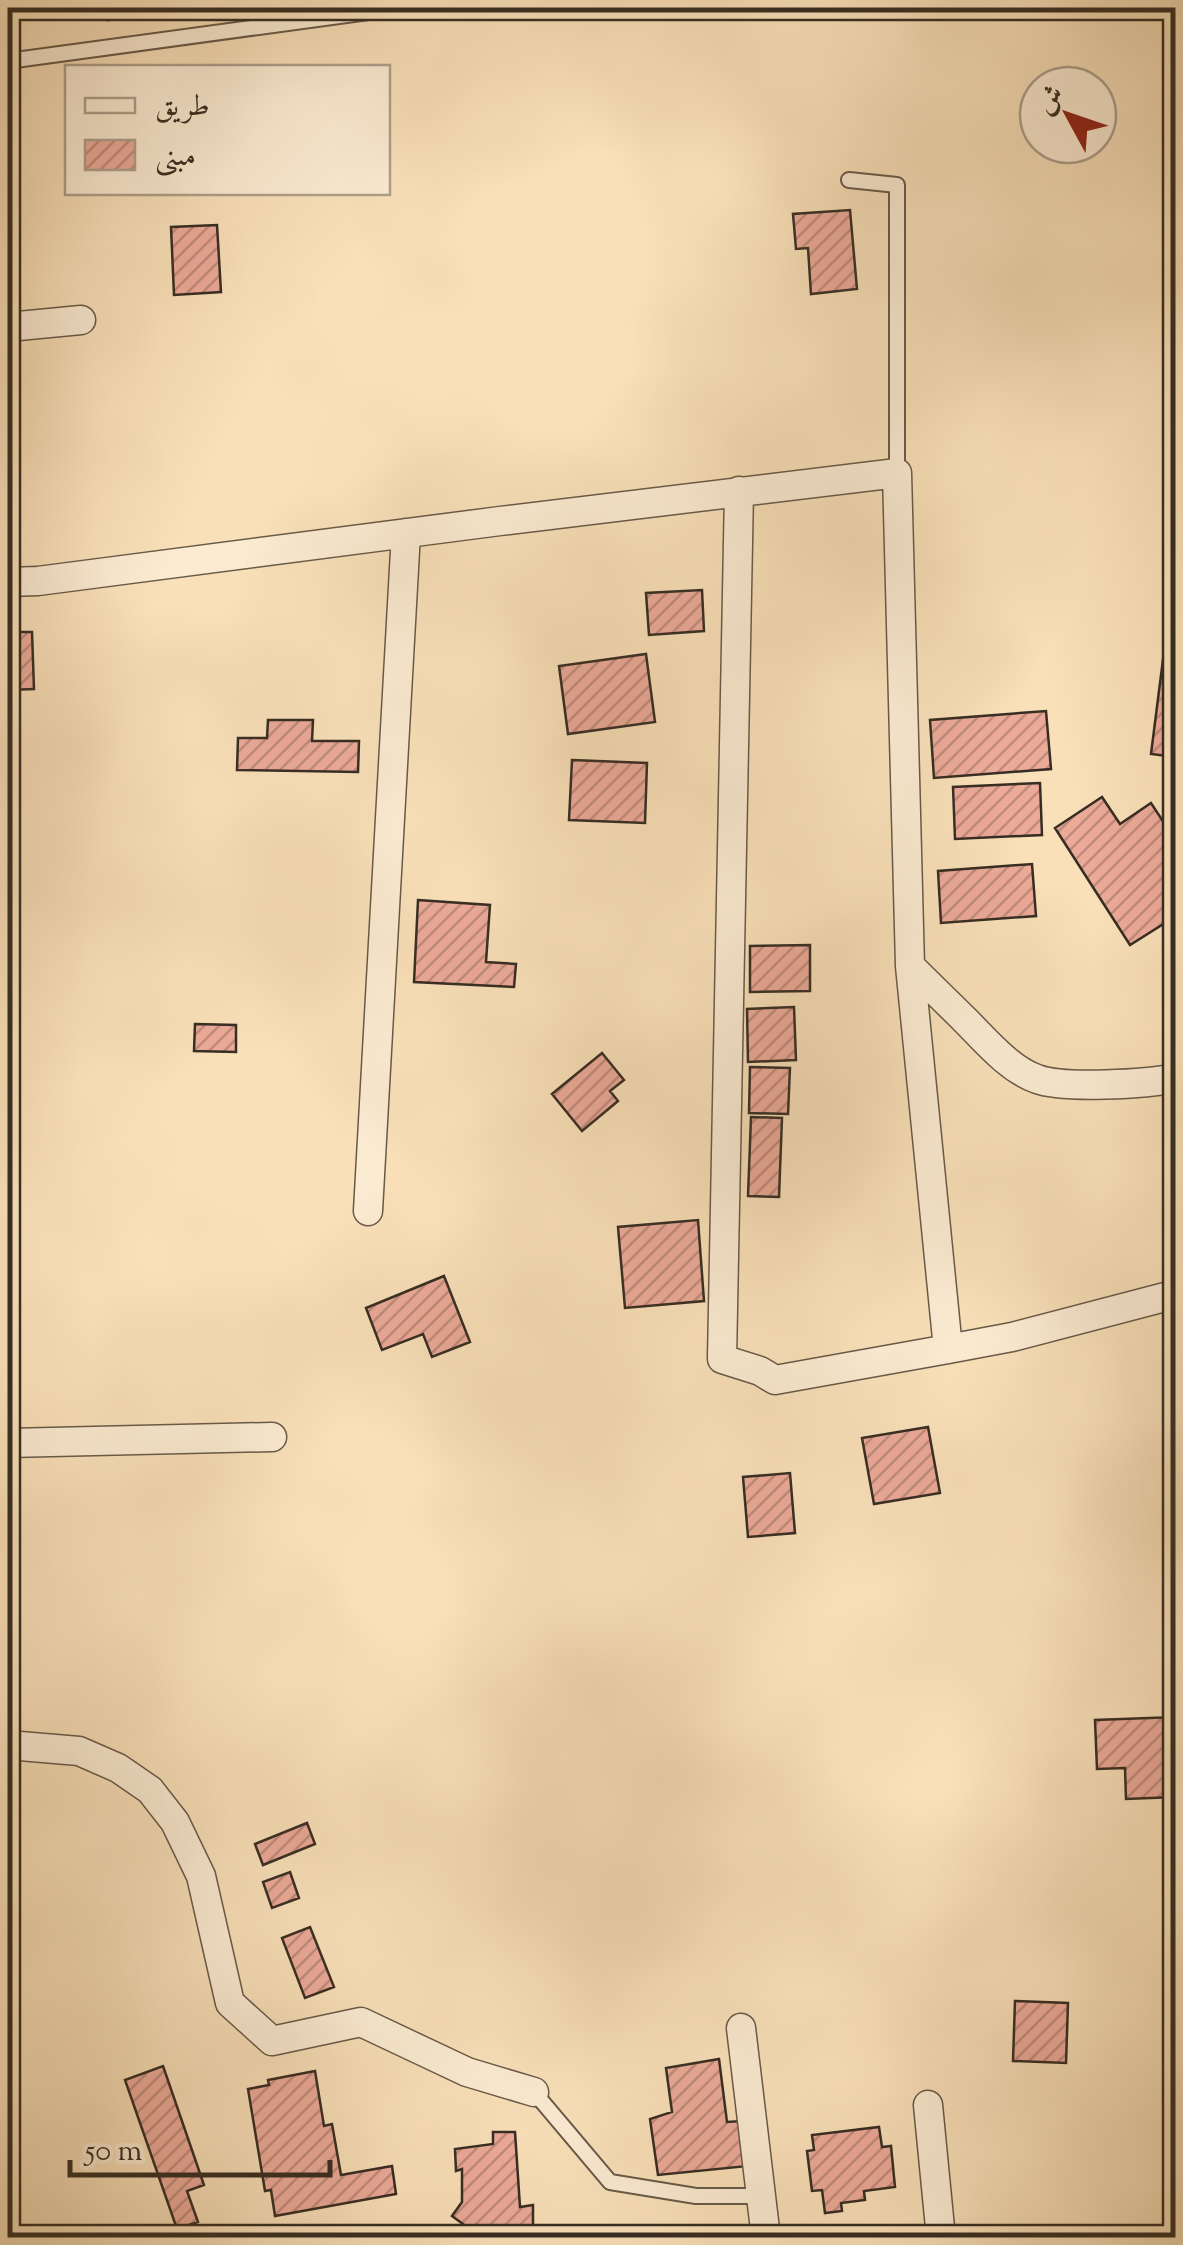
<svg xmlns="http://www.w3.org/2000/svg" width="1183" height="2245" font-family="'Sorts Mill Goudy',Amiri,serif">
<style>
.building{fill:url(#building-hatch);stroke:#372d23;stroke-width:2.5}
.lines{fill:none;stroke-linecap:round;stroke-linejoin:round}
.service-casing{stroke:#685a48;stroke-width:18}
.minor-casing{stroke:#685a48;stroke-width:31}
.service{stroke:#fbebd2;stroke-width:14}
.minor{stroke:#fbebd2;stroke-width:28}
</style>
<defs>
<pattern id="building-hatch" width="6" height="6" patternUnits="userSpaceOnUse" patternTransform="scale(2.5)"><rect width="6" height="6" fill="#ecaa99"/><path d="M-1 1l2-2M0 6l6-6M5 7l2-2" fill="none" stroke="#c08b7c"/></pattern>
</defs>
<rect width="100%" height="100%" fill="#f9e0b9"/>
<filter id="stains"><feTurbulence type="fractalNoise" baseFrequency=".002" numOctaves="4"/><feColorMatrix values="0 0 0 0 .2 0 0 0 0 .09 0 0 0 0 .02 0 0 0 .5 -.17"/></filter>
<radialGradient id="worn" r=".72"><stop offset=".6" stop-color="#630" stop-opacity="0"/><stop offset="1" stop-color="#630" stop-opacity=".3"/></radialGradient>
<!-- building -->
<path class="building" d="M83,8H109L108,20L82,17Z
M850,210L857,289L811,294L808,248L796,249L793,214Z
M217,225L221,292L174,295L171,227Z
M1176,557V757L1151,754Z
M702,590L704,631L649,635L646,593Z
M8,610H13V632H32L34,689L8,690Z
M646,654L655,722L568,734L559,666Z
M1046,711L1051,769L934,778L930,720Z
M268,720H313L312,741H359L358,772L237,770L238,738H267Z
M572,760L647,763L645,823L569,820Z
M1040,783L1042,835L955,839L953,787Z
M1102,797L1120,824L1151,803L1176,841V916L1130,945L1055,828Z
M1032,864L1036,916L941,923L938,871Z
M418,900L490,905L486,962L516,964L514,987L414,982Z
M810,945V991L750,992V946Z
M794,1007L796,1060L748,1062L747,1009Z
M195,1024L236,1025V1052L194,1051Z
M602,1053L624,1080L610,1091L618,1101L582,1131L552,1094Z
M750,1067L790,1068L788,1114L749,1113Z
M751,1117L782,1118L779,1197L748,1196Z
M698,1220L704,1301L625,1308L618,1227Z
M444,1276L470,1342L432,1357L423,1334L382,1350L366,1308Z
M928,1427L940,1493L874,1504L862,1438Z
M790,1473L795,1533L748,1537L743,1477Z
M1176,1717V1797L1126,1799L1125,1768L1097,1769L1095,1720Z
M307,1823L315,1844L263,1865L255,1844Z
M290,1872L299,1898L272,1908L263,1882Z
M310,1927L334,1987L305,1998L282,1938Z
M1015,2001L1068,2003L1066,2063L1013,2061Z
M719,2059L727,2122L742,2121L748,2166L658,2175L650,2119L672,2112L666,2068Z
M163,2066L204,2185L187,2191L198,2222L177,2229L125,2080Z
M315,2071L324,2126L332,2124L341,2175L392,2166L396,2194L275,2216L271,2190L265,2191L248,2089L269,2085L268,2080Z
M879,2127L882,2147L891,2146L895,2187L864,2191L865,2200L841,2203L842,2211L825,2213L822,2190L812,2191L807,2151L814,2150L812,2135Z
M493,2132H515L520,2207L533,2205V2235H489L477,2226L471,2230L452,2216L462,2202V2169L456,2171L455,2149L493,2144Z"/>
<g class="lines">
<defs>
<path id="service" d="M8,61L398,8
M849,180L897,185V473
M534,2092L610,2182L696,2196H761"/>
<path id="minor" d="M8,327L81,320
M739,491L722,1359L760,1371L775,1380L948,1349
M8,582L38,581L500,521L897,473L910,966L948,1349L1012,1337L1165,1297
M910,966C928,984 947,1002 965,1020C986,1041 1009,1069 1037,1079C1063,1089 1147,1084 1176,1078
M368,1211L406,533
M8,1443L272,1437
M8,1745L79,1751L118,1768L150,1790L175,1822L201,1876L230,2003L272,2041L361,2022L467,2072L534,2092
M741,2028L766,2238
M928,2105L941,2238"/>
</defs>
<!-- service casing -->
<use href="#service" class="service-casing"/>
<!-- minor casing -->
<use href="#minor" class="minor-casing"/>
<!-- service -->
<use href="#service" class="service"/>
<!-- minor -->
<use href="#minor" class="minor"/>
</g>
<!-- margin -->
<rect width="1183" height="2245" fill="none" stroke="#f9e0b9" stroke-width="40"/>
<rect x="10" y="10" width="1163" height="2225" fill="none" stroke="#372d23" stroke-width="5"/>
<rect x="20" y="20" width="1143" height="2205" fill="none" stroke="#372d23" stroke-width="2.5"/>
<!-- legend -->
<rect x="65" y="65" width="325" height="130" fill="#fbebd2" stroke="#ad9f8c" stroke-width="2.5"/>
<rect x="85" y="98" width="50" height="15" fill="#fbebd2" stroke="#ad9f8c" stroke-width="2.5"/>
<text x="155" y="115" font-size="30" fill="#372d23">طريق</text>
<rect x="85" y="140" width="50" height="30" fill="url(#building-hatch)" stroke="#ad9f8c" stroke-width="2.5"/>
<text x="155" y="165" font-size="30" fill="#372d23">مبنى</text>
<!-- north arrow -->
<g transform="translate(1068 115) rotate(310)"><circle r="48" fill="#fbebd2" stroke="#ad9f8c" stroke-width="2.5"/>
<path d="M0-8L18 38L0 25L-18 38Z" fill="#8f2418"/>
<text y="-15" font-size="28" font-weight="bold" text-anchor="middle" fill="#372d23">ش</text>
</g>
<!-- scale -->
<path d="M70 2160v15h260v-15" fill="none" stroke="#372d23" stroke-width="5"/>
<text x="85" y="2160" font-size="30" fill="#372d23" stroke="#fbebd2" stroke-width="8" paint-order="stroke">50 m</text>
<rect width="100%" height="100%" filter="url(#stains)"/>
<rect width="100%" height="100%" fill="url(#worn)"/>
</svg>
